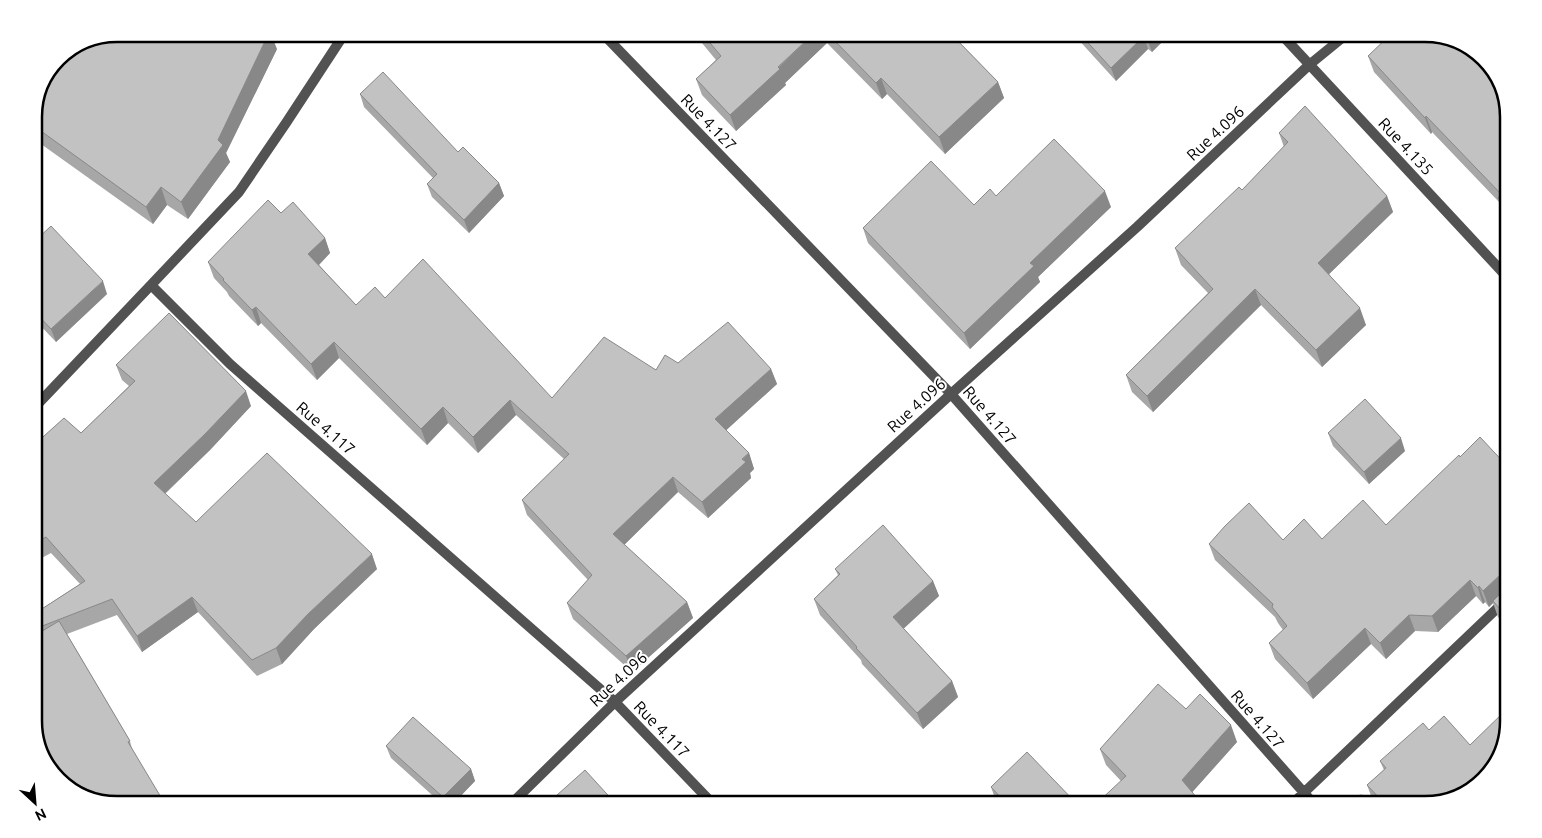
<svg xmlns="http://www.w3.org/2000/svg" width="1542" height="838" font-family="Ubuntu,sans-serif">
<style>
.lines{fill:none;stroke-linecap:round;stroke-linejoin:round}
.stream{stroke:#a0a0a0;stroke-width:11}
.minor{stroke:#525252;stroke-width:10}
.wall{fill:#a7a7a7}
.shaded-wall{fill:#888}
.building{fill:#c2c2c2;stroke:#888}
.labels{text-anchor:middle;stroke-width:4;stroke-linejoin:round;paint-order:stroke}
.street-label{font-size:16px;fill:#000;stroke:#fff}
.rim{fill:none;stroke:#000;stroke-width:2.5}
</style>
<rect width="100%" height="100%" fill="#fff"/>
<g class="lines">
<!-- stream -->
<path class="stream" d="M1361,800L1365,804"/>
<!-- minor -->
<path class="minor" d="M1281,34L1508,278
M607,38L951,394L1314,804
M341,39L286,123L239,192L151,285L230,364L615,702L713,804
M34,408L151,285
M511,804L615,702L951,394L1137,227L1309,65L1347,34
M1292,804L1508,598"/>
</g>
<!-- wall -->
<path class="wall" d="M1075,35H1169L1152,52L1148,49L1116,81L1076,37Z
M953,36L998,82L1004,98L945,154L887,94L882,99L827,43L785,83L786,85L736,131L702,95L696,79L716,60L697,37Z
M277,49L226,153L230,162L188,219L167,205L153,224L34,139V113Z
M1368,56L1508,113V218L1504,214L1499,202L1432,132L1431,134L1374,72Z
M360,94L458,152L499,183L504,196L469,233L432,197L427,184L433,178L364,107Z
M1279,133L1387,196L1393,212L1329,274L1366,325L1322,367L1261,305L1153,412L1132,392L1126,375L1208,293L1181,265L1175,248L1242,190L1284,147Z
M996,196L1111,207L1038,277L1040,282L970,349L868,243L863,228L974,205Z
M325,238L330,253L319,265L356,305L385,298L552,398L678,363L771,369L777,384L726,430L749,453L754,469L750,473L751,478L708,518L678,492L624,545L687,602L693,618L632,672L573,619L567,603L588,580L527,515L522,500L564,459L516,415L478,453L448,423L427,445L339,358L317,380L261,323L258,326L229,296L227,292L214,278L208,262Z
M34,242L107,294L56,342L34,319Z
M116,365L251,406L210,450L165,494L196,522L377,569L314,629L282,664L257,676L198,612L142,652L117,615L67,634L130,741L132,749L38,634L34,623V614L80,584L51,553L34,562V445L81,433L129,386L122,380Z
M1328,433L1405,451L1369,484L1333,446Z
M1460,457L1508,467V627L1498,617L1493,603L1489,607L1485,602L1483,604L1476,596L1438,632L1415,631L1386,659L1371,644L1313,699L1275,659L1269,643L1283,630L1278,623L1275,617L1215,560L1209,544L1283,540L1322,539L1386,525Z
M835,569L933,581L939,596L903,628L952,681L958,697L923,729L862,664L861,660L820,615L814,599L838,575Z
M1186,709L1237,742L1192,792L1121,781L1106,765L1100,749Z
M1429,730L1470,745L1424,804H1376L1373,801L1367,785L1384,770L1380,761Z
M386,746L471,769L475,781L453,804H442L391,758Z
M991,787L1077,804H997Z"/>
<!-- shaded-wall -->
<path class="shaded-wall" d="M1151,35H1169L1152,52L1147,39Z
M1144,36L1148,49L1116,81L1111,68Z
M810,37H825L827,43L785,83L786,85L736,131L730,115Z
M266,39H273L277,49L226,153L230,162L188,219L181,202L218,140Z
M881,78L887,94L882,99L876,83Z
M998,82L1004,98L945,154L939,137Z
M1426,116L1432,132L1431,134L1425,118Z
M499,183L504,196L469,233L464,220Z
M161,187L167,205L153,224L146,207Z
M1105,191L1111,207L1038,277L1040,282L970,349L964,333L1030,263Z
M1387,196L1393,212L1324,279L1318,263Z
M325,238L330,253L314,270L308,254Z
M103,281L107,294L56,342L51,329Z
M1255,289L1261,305L1153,412L1147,396Z
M256,307L261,323L258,326L252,310Z
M1360,308L1366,325L1322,367L1316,350Z
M334,342L339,358L317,380L311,364Z
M771,369L777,384L721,435L715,419Z
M246,391L251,406L210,450L159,499L154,483Z
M510,400L516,415L478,453L473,437Z
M443,407L448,423L427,445L421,429Z
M1401,438L1405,451L1369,484L1364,472Z
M749,453L754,469L750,473L751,478L708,518L702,502Z
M673,477L678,492L619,550L613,534Z
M372,554L377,569L314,629L282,664L276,648L308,614Z
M1500,575L1506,592L1493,601V603L1489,607L1483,591Z
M1470,580L1476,596L1438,632L1432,616Z
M933,581L939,596L899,633L893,617Z
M1479,586L1485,602L1483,604L1478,588Z
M192,597L198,612L142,652L137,636Z
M687,602L693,618L632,672L626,656Z
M1409,615L1415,631L1386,659L1380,643Z
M1365,628L1371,644L1313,699L1307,683Z
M952,681L958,697L923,729L917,713Z
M1231,725L1237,742L1188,797L1182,780Z
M471,769L475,781L453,804H446L443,797Z"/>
<!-- building -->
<path class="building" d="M1391,34H1424L1462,43L1494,71L1508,113V208L1498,198L1501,194L1426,116L1425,118L1368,56Z
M1081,35H1151L1147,39L1144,36L1111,68Z
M953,36L998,82L939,137L881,78L876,83L831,37Z
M705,37H810L778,67L780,69L730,115L696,79L721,56Z
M266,39L218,140L223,145L181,202L161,187L146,207L34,126V113L59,58L86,40Z
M383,72L458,152L463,147L499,183L464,220L427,184L437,174L360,94Z
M1305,106L1387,196L1318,263L1360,308L1316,350L1255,289L1147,396L1126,375L1213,289L1175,248L1239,187L1242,190L1288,142L1279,133Z
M1054,139L1105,191L1030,263L1034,266L964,333L863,228L931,161L974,205L990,189L996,196Z
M268,200L281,213L293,202L325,238L308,254L356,305L375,287L385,298L423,259L552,398L604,337L656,370L665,355L678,363L728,322L771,369L715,419L749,453L742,459L746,462L702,502L673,477L613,534L687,602L626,656L567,603L592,575L522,500L569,454L510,400L473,437L443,407L421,429L334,342L311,364L256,307L252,310L223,280L224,279L208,262Z
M51,226L103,281L51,329L34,311V242Z
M169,313L246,391L205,434L154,483L196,522L267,453L372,554L308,614L276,648L252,660L192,597L137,636L112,599L37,628L34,621V614L85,581L46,537L34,543V445L64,418L81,433L135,381L116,365Z
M1365,399L1401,438L1364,472L1328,433Z
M1480,437L1508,467V579L1504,575H1500L1483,591L1479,586L1478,588L1470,580L1432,616L1409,615L1380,643L1365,628L1307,683L1269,643L1287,626L1272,607L1273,604L1209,544L1225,526L1249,503L1283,540L1304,519L1322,539L1363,500L1386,525L1459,455L1460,457Z
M883,525L933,581L893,617L952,681L917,713L856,648L857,647L814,599L840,574L835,569Z
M1508,583V618L1493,601L1507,587Z
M59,621L107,702L130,741L128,742L165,804H118L80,795L48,767L34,726V636Z
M1158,684L1186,709L1200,694L1231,725L1182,780L1202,804H1096L1126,776L1100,749Z
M1508,708V720L1499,758L1466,793L1424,804H1385L1367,785L1386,768L1380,761L1423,723L1429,730L1444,716L1470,745Z
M413,717L471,769L443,797L386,746Z
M1027,752L1077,804H1007L991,787Z
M585,770L616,804H547Z"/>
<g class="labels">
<!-- street labels -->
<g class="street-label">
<text transform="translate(709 122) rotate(46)" y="6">Rue 4.127</text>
<text transform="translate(1215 133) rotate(-43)" y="6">Rue 4.096</text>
<text transform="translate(1406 146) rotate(47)" y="6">Rue 4.135</text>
<text transform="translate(916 405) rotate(-42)" y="6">Rue 4.096</text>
<text transform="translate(990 415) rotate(49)" y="6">Rue 4.127</text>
<text transform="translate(326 428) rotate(41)" y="6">Rue 4.117</text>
<text transform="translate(618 679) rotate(-43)" y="6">Rue 4.096</text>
<text transform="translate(1258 719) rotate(49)" y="6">Rue 4.127</text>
<text transform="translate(662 729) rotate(46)" y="6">Rue 4.117</text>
</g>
</g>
<!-- crop -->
<path d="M0 0H1542V838H0ZM117 42H1425A75 75 0 0 1 1500 117V721A75 75 0 0 1 1425 796H117A75 75 0 0 1 42 721V117A75 75 0 0 1 117 42Z" fill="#fff" fill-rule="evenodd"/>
<path class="rim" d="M117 42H1425A75 75 0 0 1 1500 117V721A75 75 0 0 1 1425 796H117A75 75 0 0 1 42 721V117A75 75 0 0 1 117 42Z"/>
<!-- north arrow -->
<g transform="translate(35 803) rotate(154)" stroke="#ffffff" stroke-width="4" paint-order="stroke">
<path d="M0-4L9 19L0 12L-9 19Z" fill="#000000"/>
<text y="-8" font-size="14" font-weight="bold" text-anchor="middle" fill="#000000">N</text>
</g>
</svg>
